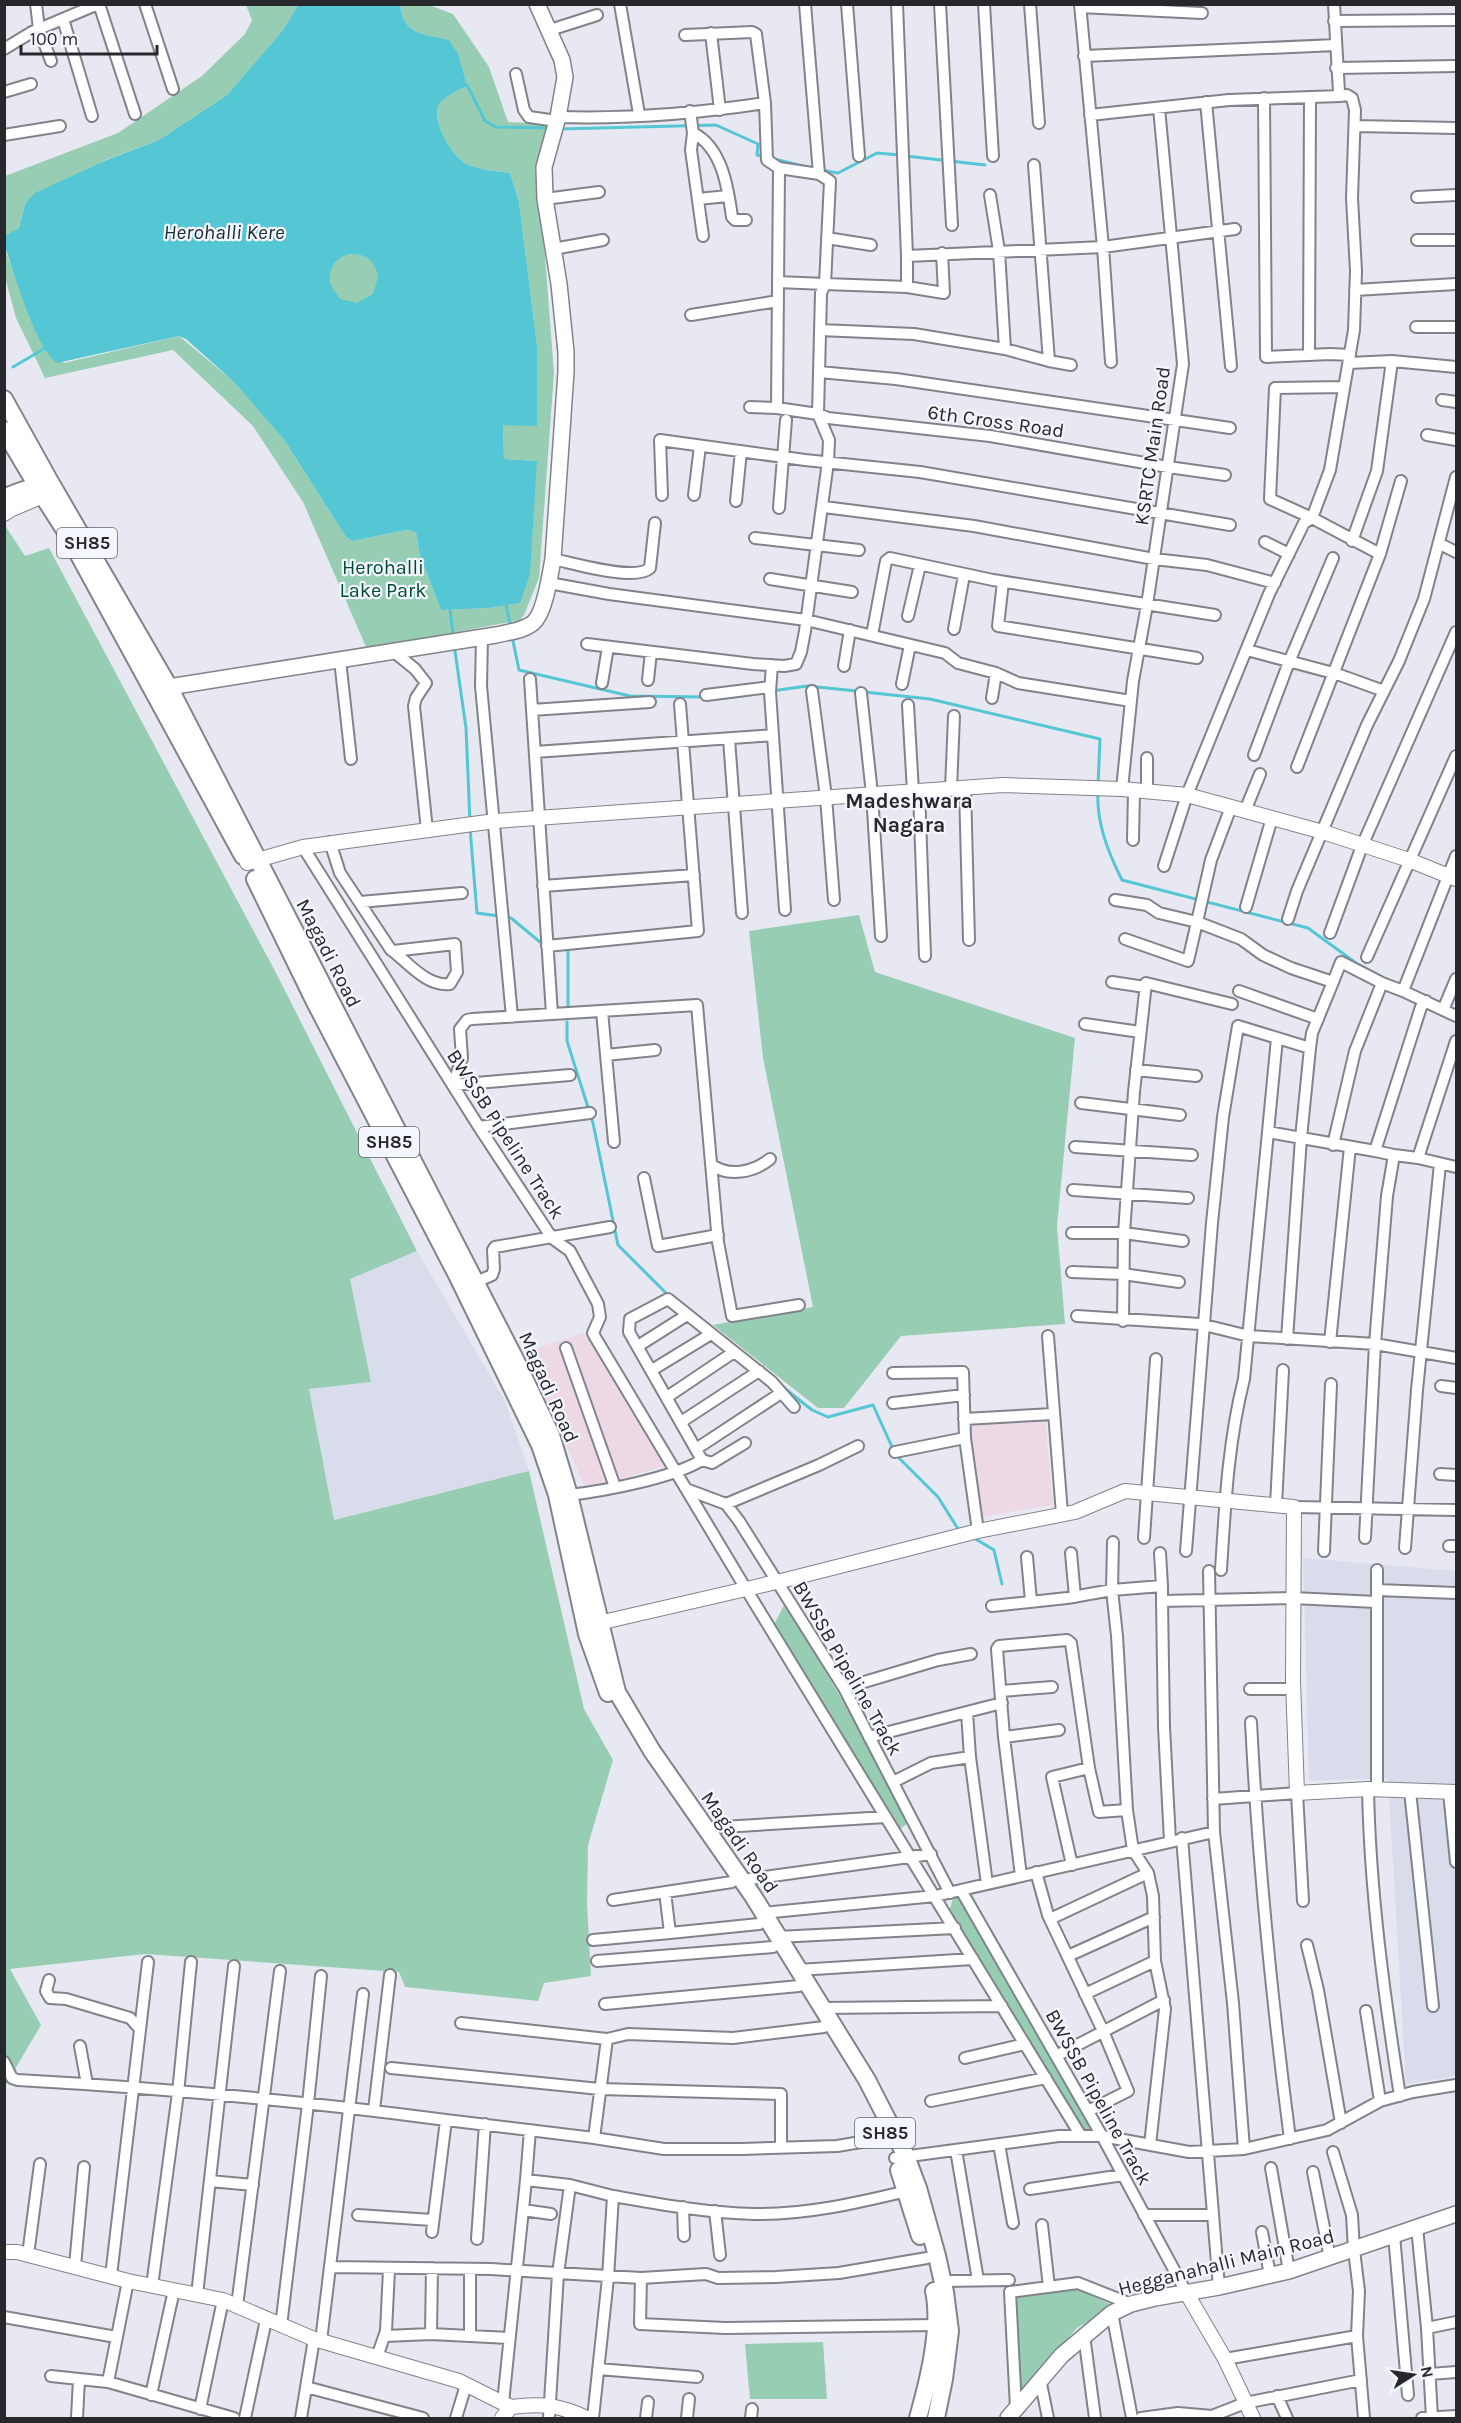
<svg xmlns="http://www.w3.org/2000/svg" width="1461" height="2423" font-family="Karla,sans-serif">
<style>
.built{fill:#d8dceb}
.education{fill:#edd8e6}
.green{fill:#97ceb3}
.water{fill:#54c6d4;fill-rule:evenodd}
.lines{fill:none;stroke-linecap:round;stroke-linejoin:round}
.stream{stroke:#54c6d4;stroke-width:3}
.minor-casing{stroke:#81838a;stroke-width:14}
.tertiary-casing{stroke:#81838a;stroke-width:16}
.secondary-casing{stroke:#81838a;stroke-width:18}
.primary-casing{stroke:#81838a;stroke-width:20}
.minor{stroke:#fff;stroke-width:10}
.tertiary{stroke:#fff;stroke-width:14}
.secondary{stroke:#fff;stroke-width:15}
.primary{stroke:#fff;stroke-width:16}
.labels{text-anchor:middle;stroke-width:4.5;stroke-linejoin:round;paint-order:stroke}
.shield{fill:#f4f6fe;stroke:#64666a;stroke-width:1.5}
.shield-label{font-size:18px;font-weight:bold;fill:#27282b}
.street-label{font-size:20px;fill:#27282b;stroke:#f4f6fe}
.park-label{font-size:20px;fill:#004c33;stroke:#f4f6fe}
.water-label{font-size:21px;font-style:italic;fill:#192e30;stroke:#f4f6fe}
.neighbourhood-label{font-size:21px;font-weight:bold;fill:#27282b;stroke:#f4f6fe}
</style>
<rect width="100%" height="100%" fill="#e7e8f1"/>
<!-- built -->
<path class="built" d="M417,1251L504,1399L529,1471L334,1520L309,1389L371,1382L350,1279Z
M1303,1558L1456,1571V2076L1406,2084L1388,1778L1309,1781Z"/>
<!-- education -->
<path class="education" d="M584,1333L665,1466L586,1489L525,1352Z
M1045,1419L1053,1505L980,1517L973,1469L971,1423Z"/>
<!-- green -->
<path class="green" d="M246,5H299L283,30L227,95L159,140L108,159L25,204L19,228L5,238V176L118,133L202,76L245,34L252,20Z
M400,5H429L453,14L489,67L508,122L551,124L538,166L554,373L539,578L524,615L520,620L367,649L303,502L253,426L173,350L45,378L16,318L5,277L4,247L34,327L64,363L179,336L233,381L285,441L346,537L353,541L401,531L409,530L416,533L420,556L441,610L489,608L520,603L536,461L504,459L503,425H537V345L519,202L510,173C497,171 481,170 469,165C453,159 429,119 440,103C446,96 460,90 467,85L458,53L449,40C422,33 404,36 400,5Z
M329 279a25 25 0 1 1 50 0a25 25 0 1 1-50 0Z
M6,527L25,556L49,548L275,971L417,1251L350,1279L371,1382L309,1389L334,1520L529,1471L584,1709L613,1760L588,1845L587,1904L591,1976L544,1983L538,2001L405,1987L399,1972L145,1954L10,1969L41,2025L5,2086Z
M859,915L875,972L1075,1038L1057,1226L1065,1324L901,1336L844,1408H818L713,1325L813,1307L763,1058L749,931Z
M785,1603L913,1820L898,1830L774,1625Z
M960,1893L1099,2135L1081,2134L950,1909L954,1895Z
M1075,2288L1114,2306L1077,2328L1018,2395L1014,2295Z
M823,2342L827,2399H750L745,2344Z"/>
<!-- water -->
<path class="water" d="M299,4L400,5C404,36 422,33 449,40L458,53L467,85C460,90 446,96 440,103C429,119 453,159 469,165C481,170 497,171 510,173L519,202L537,345V426L503,425L504,459L537,461L530,574L520,603L489,608L441,610L420,556L416,533L409,530L401,531L353,541L346,537L285,441L233,381L186,339L179,336L57,363C36,349 14,273 5,247V236L19,228L25,204L35,193L109,159L159,140L227,95L283,30ZM351,254C367,254 376,262 378,277L373,294L357,303L340,299L330,284C328,268 336,257 351,254Z"/>
<g class="lines">
<!-- stream -->
<path class="stream" d="M463,85H467L485,121L495,127L550,128
M559,129L716,125L758,144L757,155L765,157
M906,156L985,165
M774,159L803,166
M821,170L838,173L877,153L899,155
M13,367L47,347
M506,605L511,627
M450,609L453,634
M512,636L519,670L630,696L703,697
M455,651L466,728L470,822
M772,691L807,686L857,691
M864,692L930,699L1100,739L1098,785
M724,698L750,695
M1098,791C1096,822 1108,852 1122,880L1308,928L1356,963L1380,976
M470,828L477,913L499,916
M506,917L511,918L540,942
M568,1006V948
M567,1022V1041L593,1123L618,1245L670,1297
M783,1387L812,1410L828,1417L873,1405L893,1449
M896,1455L938,1497L960,1532
M974,1538L994,1550L1002,1584"/>
<defs>
<path id="minor" d="M36,4L39,29L51,61
M99,4L135,114
M145,4L173,89
M620,4L639,114
M805,4L819,174
M847,4L859,156
M897,4L907,256L1103,247L1235,229
M940,4L952,225
M984,4L993,156
M1030,4L1039,123
M1080,4L1103,247L1111,362
M1080,7L1202,13
M63,19L92,116
M1334,21L1456,20
M550,30L597,15
M711,33L720,110
M685,35L752,32L756,34L765,103
M4,49L32,32L98,4
M1084,56L1336,45
M1336,68L1456,66
M516,74L524,110L529,117L557,121
M4,92L31,84
M1264,98L1266,357L1330,354L1350,355
M1206,102L1231,366
M690,111L693,133C722,147 728,188 732,217L735,220H746
M1090,115L1229,100L1340,96
M558,117C624,119 700,113 765,103L767,160L779,168
M1355,126L1456,128
M693,133L691,150L703,236
M4,135L60,126
M990,195L999,251L1005,349
M1417,197L1456,195
M545,199L599,192
M698,199L728,196
M827,238L871,245
M1417,240H1456
M553,249L603,240
M778,282L825,284L830,181L819,174L779,168L777,408L818,414L828,418L990,436L1168,467L1225,475
M907,287L944,293L942,253
M1355,290L1456,284
M691,315L778,301
M1416,327H1456
M820,330L914,334L1005,349L1049,361L1034,165
M1309,354L1310,98
M1049,361L1071,365
M1349,363L1392,361L1456,367
M819,372L896,379L1230,428
M1344,387L1275,388L1270,499L1312,518L1380,554
M1442,400L1456,402
M750,407L777,408
M1427,435L1456,440
M662,495L660,440L805,460L920,472L1230,525
M694,495L700,446
M736,501L741,451
M824,507L974,526L1154,559L1207,565L1275,583
M779,508L786,420
M755,538L859,550
M1352,541L1377,471L1392,361
M1265,542L1289,554
M1440,544L1456,552
M553,559C573,563 635,582 650,568L655,523
M770,579L852,592
M1003,582L998,626L1197,658
M549,583L609,594L806,620L945,653L958,663L996,673L1018,683L1131,701
M908,616L920,565
M954,629L964,575
M872,635L886,561L890,558L993,580L1215,615
M482,637L481,686L512,1017
M587,644L753,664L784,666L796,664L801,652L805,631L828,462L829,440L818,414L821,293L825,284L907,287V256
M1247,650L1337,674L1384,691
M394,652L415,669L426,683L416,698L414,706L427,830
M340,660L351,759
M772,665L770,692L785,910
M844,666L850,630
M530,679L552,1014
M648,680L651,652
M602,683L608,647
M902,684L910,645
M812,691L826,797L834,900
M861,693L872,794L881,936
M706,695L770,687
M992,698L996,673
M908,705L913,792
M532,710L650,702
M729,739L742,913
M535,752L773,735
M1254,755L1289,662L1333,558
M1297,767L1380,554L1401,481
M965,788L969,940
M951,789L954,716
M1122,789L1133,681L1147,605L1183,364L1159,108
M919,791L925,956
M1147,791V758
M1231,807L1211,860L1197,922L1241,939L1263,955L1291,968L1333,982L1312,1033L1310,1048L1301,1138L1287,1339
M1245,811L1260,774
M1133,840L1134,791
M330,842L340,873L391,950L393,951L455,944L457,972L450,984C428,987 409,964 393,951
M303,847L479,1127L552,1238L570,1251L598,1304L600,1317L593,1333L595,1337L746,1589L1081,2136
M1164,866L1187,795L1269,594L1304,523L1312,518L1330,470L1354,330L1356,271L1352,198L1355,110L1352,98L1347,95L1340,96L1339,92L1334,4
M543,886L694,875
M1115,900L1147,905L1159,913L1197,922L1188,961L1125,939
M360,902L462,893
M1246,907L1272,818
M1288,919L1297,891L1367,725L1399,661L1424,599L1456,477
M1330,933L1362,846L1456,632
M547,946L698,931L680,704
M1367,957L1456,756
M1112,982L1145,987
M1333,982L1341,962L1382,983
M1239,991L1318,1019
M1403,991L1456,1016
M1443,1010L1456,979
M602,1011L614,1142
M1085,1024L1140,1032
M1456,1041L1418,1158L1456,1167
M606,1055L655,1050
M1136,1070L1196,1076
M570,1075L453,1085L462,1058L460,1029L467,1020L472,1019L697,1005L718,1242L732,1316L799,1305
M1081,1103L1180,1115
M479,1127L590,1113
M1268,1132L1277,1038
M1333,1145L1355,1051L1382,983L1403,991L1456,856
M1075,1147L1192,1155
M1418,1158L1394,1155L1375,1151L1421,1007L1426,1001
M711,1164C728,1178 754,1172 770,1159
M644,1178L658,1246L718,1235
M1073,1190L1188,1198
M1072,1233H1124L1183,1241
M1072,1272L1123,1274L1179,1282
M474,1280L483,1279L492,1275L494,1269L493,1250L495,1247L610,1227
M1077,1316L1200,1324L1249,1336L1375,1344L1456,1358
M1123,1321L1124,1233L1134,1092L1146,983L1232,1004
M1048,1336L1062,1514
M1330,1342L1350,1147
M638,1346L687,1315
M566,1348L615,1487
M652,1370L711,1334
M893,1373L963,1372L965,1438L978,1531
M1441,1386L1456,1388
M667,1397L734,1352
M893,1403L964,1395
M964,1419L1053,1414
M681,1422L759,1371
M696,1449L781,1393
M895,1452L965,1438
M702,1460L712,1463L745,1443
M1440,1474L1456,1475
M686,1489L726,1504L739,1521L844,1688L950,1893
M569,1495C604,1491 673,1478 702,1460L629,1332L630,1319L668,1299L772,1382L794,1407
M726,1504L819,1465L858,1446
M1276,1505L1283,1370
M1294,1507L1456,1510
M1144,1538L1156,1359
M1365,1538L1375,1344L1387,1196L1394,1155
M1113,1542L1112,1590L1117,1636L1127,1810L1133,1850L1148,1873L1153,1896L1155,1961L1165,2009L1150,2145
M1449,1546H1456
M1405,1548L1417,1390L1440,1164
M1186,1551L1212,1223L1223,1117L1238,1026L1310,1048
M1324,1551L1331,1384
M1071,1553L1075,1597
M1160,1553L1162,1586
M1027,1557L1031,1601
M1221,1570C1225,1506 1228,1442 1244,1379L1268,1132L1375,1151
M1377,1590L1456,1593
M1162,1601L1164,1727L1170,1841
M992,1606L1067,1598L1112,1590L1162,1586V1601L1293,1598L1376,1602
M844,1688L938,1660L971,1654
M1250,1689H1294
M1001,1691L1052,1687
M967,1712L970,1757
M1251,1722C1258,1862 1272,2001 1290,2139
M869,1737L1002,1703
M1004,1737L1059,1730
M893,1782L931,1763L970,1757L987,1884
M1368,1789C1370,1892 1384,1994 1400,2096
M1377,1790V1570
M1410,1791L1433,2006
M1449,1792L1456,1862
M1213,1799L1297,1793L1303,1901
M706,1828L886,1817
M1214,1832L1233,2003L1244,2149
M1182,1838L1219,2287
M1072,1865L1052,1777L1089,1768
M1036,1872L1048,1915L1103,2031L1128,2091L1088,2111
M1021,1876L1004,1737L997,1649L999,1646L1067,1640L1071,1643L1089,1768L1099,1812L1127,1810
M743,1880L931,1854
M961,1890L1102,2136L1186,2292
M665,1892L670,1933L759,1924
M613,1900L732,1882
M763,1913L935,1896L1214,1832L1209,1571
M1050,1919L1148,1873
M777,1937L955,1928
M593,1940L670,1933
M1307,1945L1318,1990L1341,2123
M1068,1956L1154,1917
M597,1961L773,1947
M798,1970L973,1959
M49,1980L46,1991L50,1998L66,1999L130,2018L140,2029
M1085,1994L1155,1961
M605,2004L799,1986
M823,2008L1002,2006
M1366,2011L1380,2101
M461,2023L607,2039
M80,2046L87,2084
M1056,2056L1164,2000
M965,2058L1025,2044
M4,2062L12,2078L18,2080C161,2088 304,2101 446,2120
M391,2068L600,2089L781,2094V2148
M931,2101L1046,2078
M374,2110L390,1975
M530,2130L526,2180L570,2185L558,2274L549,2418
M594,2138L664,2149H742L837,2146L879,2139L895,2133
M999,2144L1013,2223
M956,2150L978,2280
M1333,2152L1352,2215L1354,2250L1359,2291L1357,2336L1364,2418
M895,2158L1059,2136H1102L1189,2152L1244,2149L1327,2130L1380,2101L1413,2092L1456,2085
M1271,2168L1289,2271
M1313,2172L1330,2258
M210,2181L253,2185
M570,2185L613,2196
M1030,2189L1123,2175
M683,2207L684,2236
M523,2210L551,2214
M715,2211L720,2255
M358,2215L432,2220
M1144,2215H1213
M1042,2225L1049,2287
M1417,2227L1427,2328L1432,2418
M432,2232L446,2120L594,2138L607,2039L628,2034L733,2038L824,2027
M1262,2232L1270,2275
M1394,2235L1408,2395
M477,2239L485,2124
M28,2255L40,2164
M75,2266L84,2167
M331,2267L491,2269L641,2278L640,2324L725,2328L936,2325
M432,2268L431,2334L509,2338
M111,2276L148,1962
M641,2278L706,2274L718,2278L776,2277L839,2273L927,2258
M943,2281L1009,2280
M152,2286L178,2093L191,1962
M197,2295L234,1966
M237,2306L280,1971
M1112,2313L1132,2418
M4,2317L116,2337
M281,2326L308,2104L321,1976
M1427,2328L1456,2322
M1084,2335L1095,2418
M385,2336L431,2334
M470,2336V2269
M321,2341L363,1994
M377,2357L386,2331L389,2270
M1225,2359L1357,2336
M598,2369L697,2377
M1430,2374L1456,2372
M51,2376L79,2379
M1040,2379L1048,2418
M108,2382L234,2418
M306,2387L423,2418
M151,2395L174,2290
M1277,2396L1287,2418
M503,2403L526,2180
M1016,2408L1010,2292L1078,2283L1131,2304
M200,2409L223,2300
M77,2418L79,2379L108,2382L128,2281
M245,2418L266,2320
M301,2418L314,2339
M456,2418L466,2385
M593,2418L608,2278L613,2196C659,2204 707,2213 754,2214C805,2215 857,2203 907,2191
M646,2418L648,2402
M687,2418L689,2399
M751,2418L752,2409
M1141,2418L1178,2413L1212,2416L1245,2403L1361,2380
M1422,2418L1456,2416"/>
<path id="tertiary" d="M4,514L12,509L43,496
M247,863L303,847L495,821L1003,785L1122,789L1187,795L1323,832L1409,860L1456,879
M590,1625L785,1580L978,1531L1075,1512L1125,1491L1294,1507L1293,1681L1297,1793L1368,1789L1456,1792
M4,2252H17L128,2281L223,2300L314,2339L459,2381L511,2407
M1186,2292L1225,2359L1253,2418
M502,2418L511,2407C542,2403 559,2405 587,2418"/>
<path id="secondary" d="M160,694L169,687L496,635C508,632 523,631 533,623C545,613 550,575 553,559L566,372V352L559,284L545,199L544,167L558,117L565,77L562,60L537,4
M1008,2418L1062,2355L1112,2313L1131,2304L1155,2298L1219,2287L1289,2271L1456,2214"/>
<path id="primary" d="M4,399L49,480L169,687L515,1359L551,1435L569,1495L617,1692L652,1751L753,1896L867,2080L906,2156L918,2188L937,2256L945,2292L950,2331L944,2379L936,2418
M4,430L43,496L68,535L243,856
M4,498C19,490 32,489 45,482
M255,879L315,1002L457,1275L540,1445L557,1495L587,1634L608,1693
M899,2170L920,2236
M918,2418C928,2382 942,2328 934,2291"/>
</defs>
<!-- minor casing -->
<use href="#minor" class="minor-casing"/>
<!-- tertiary casing -->
<use href="#tertiary" class="tertiary-casing"/>
<!-- secondary casing -->
<use href="#secondary" class="secondary-casing"/>
<!-- primary casing -->
<use href="#primary" class="primary-casing"/>
<!-- minor -->
<use href="#minor" class="minor"/>
<!-- tertiary -->
<use href="#tertiary" class="tertiary"/>
<!-- secondary -->
<use href="#secondary" class="secondary"/>
<!-- primary -->
<use href="#primary" class="primary"/>
</g>
<g class="labels">
<!-- shield labels -->
<g class="shield">
<rect x="57" y="528" width="60" height="30" rx="4.5"/>
<rect x="359" y="1127" width="60" height="30" rx="4.5"/>
<rect x="855" y="2118" width="60" height="30" rx="4.5"/>
</g>
<g class="shield-label">
<text x="87" y="549">SH85</text>
<text x="389" y="1148">SH85</text>
<text x="885" y="2139">SH85</text>
</g>
<!-- street labels -->
<g class="street-label">
<text transform="translate(996 421) rotate(8)" y="7">6th Cross Road</text>
<text transform="translate(1152 446) rotate(-82)" y="7">KSRTC Main Road</text>
<text transform="translate(329 953) rotate(63)" y="7">Magadi Road</text>
<text transform="translate(506 1134) rotate(57)" y="7">BWSSB Pipeline Track</text>
<text transform="translate(549 1387) rotate(66)" y="7">Magadi Road</text>
<text transform="translate(848 1668) rotate(60)" y="7">BWSSB Pipeline Track</text>
<text transform="translate(740 1842) rotate(55)" y="7">Magadi Road</text>
<text transform="translate(1099 2097) rotate(61)" y="7">BWSSB Pipeline Track</text>
<text transform="translate(1226 2262) rotate(-14)" y="7">Hegganahalli Main Road</text>
</g>
<!-- park labels -->
<g class="park-label">
<text x="383" y="574">Herohalli<tspan x="383" dy="23">Lake Park</tspan></text>
</g>
<!-- water labels -->
<g class="water-label">
<text x="224" y="239">Herohalli Kere</text>
</g>
<!-- neighbourhood labels -->
<g class="neighbourhood-label">
<text x="909" y="808">Madeshwara<tspan x="909" dy="24">Nagara</tspan></text>
</g>
</g>
<!-- border -->
<rect width="1461" height="2423" fill="none" stroke="#27282b" stroke-width="12"/>
<!-- north arrow -->
<g transform="translate(1413 2375) rotate(78)" stroke="#f4f6fe" stroke-width="4.5" paint-order="stroke">
<path d="M0-4.5L10 22L0 15L-10 22Z" fill="#27282b"/>
<text y="-9" font-size="16" font-weight="bold" text-anchor="middle" fill="#27282b">N</text>
</g>
<!-- scale -->
<path d="M21 45v9h136v-9" fill="none" stroke="#27282b" stroke-width="3"/>
<text x="30" y="45" font-size="18" fill="#27282b" stroke="#f4f6fe" stroke-width="4.5" paint-order="stroke">100 m</text>
</svg>
